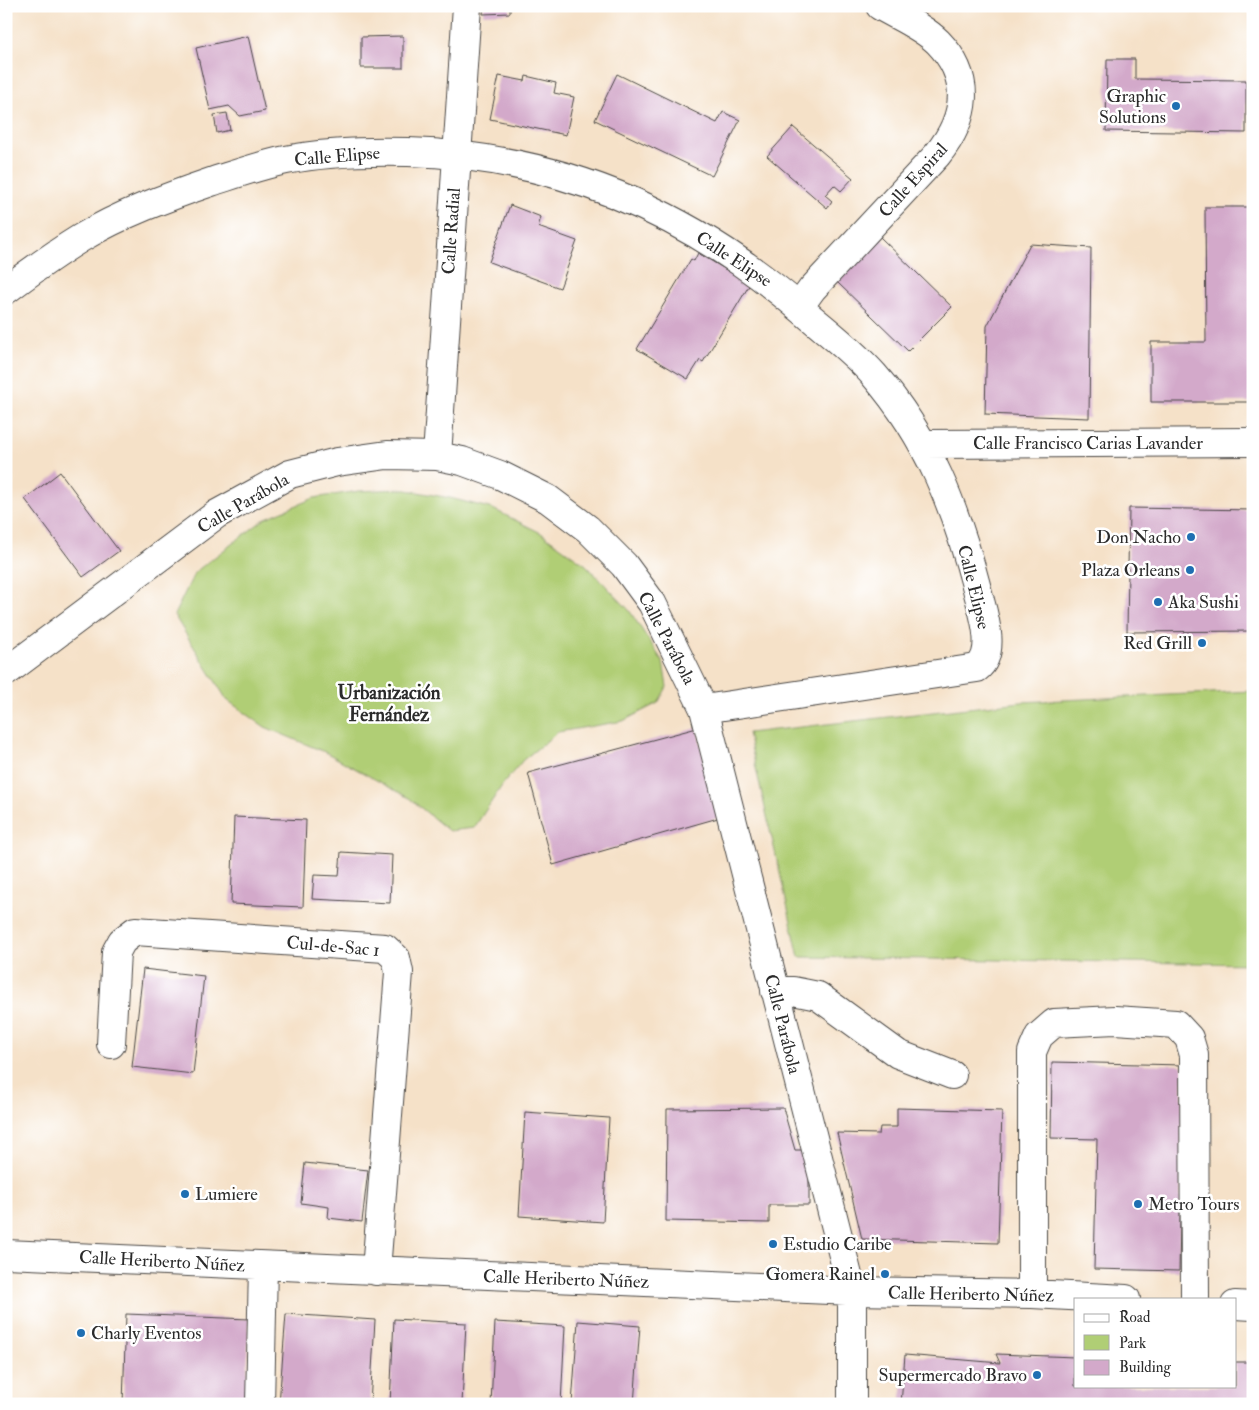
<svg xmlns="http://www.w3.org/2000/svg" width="1259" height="1410" font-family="'IM FELL Double Pica',serif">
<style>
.green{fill:#b0ce75;stroke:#6e7c50}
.building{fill:#d3a9ca}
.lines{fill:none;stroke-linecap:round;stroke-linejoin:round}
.minor-casing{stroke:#494643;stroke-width:30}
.minor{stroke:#fff;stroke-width:28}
.poi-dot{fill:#1f6fb2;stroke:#fff;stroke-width:2}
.labels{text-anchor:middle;stroke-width:5;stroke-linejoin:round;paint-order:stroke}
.poi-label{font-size:18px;fill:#2b2b2b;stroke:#fff;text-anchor:end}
.street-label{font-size:18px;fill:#2b2b2b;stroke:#fff}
.neighbourhood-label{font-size:19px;font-weight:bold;fill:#2b2b2b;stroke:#fff}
</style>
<rect width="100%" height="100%" fill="#fff"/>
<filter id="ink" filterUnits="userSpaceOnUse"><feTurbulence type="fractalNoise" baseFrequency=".02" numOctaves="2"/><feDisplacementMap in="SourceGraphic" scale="10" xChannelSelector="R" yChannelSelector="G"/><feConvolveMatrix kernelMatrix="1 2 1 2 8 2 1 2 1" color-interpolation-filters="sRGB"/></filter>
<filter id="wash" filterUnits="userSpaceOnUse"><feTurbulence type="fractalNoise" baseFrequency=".0096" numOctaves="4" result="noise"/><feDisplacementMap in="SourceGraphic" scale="20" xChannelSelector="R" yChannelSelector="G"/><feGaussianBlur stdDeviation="1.12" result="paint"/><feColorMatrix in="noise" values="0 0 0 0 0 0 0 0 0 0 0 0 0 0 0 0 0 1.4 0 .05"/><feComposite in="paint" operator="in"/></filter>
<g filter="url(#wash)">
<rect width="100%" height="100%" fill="#f5e1c8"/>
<!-- green -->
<path class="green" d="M401,489L450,498L493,509L541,533L586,565L629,610L663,662L667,687L658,703L623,721L558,732L523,760L503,784L474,828L449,831L409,798L327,753L265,727L227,700L174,615L195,572L266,518L314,498L359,491Z
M1253,691V964L799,957L748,733L1021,702Z"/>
<g id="blocks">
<!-- building -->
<path class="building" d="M484,6L510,7V13L483,14Z
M248,36L265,111L240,116L229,106L210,110L196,48Z
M403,36V68H361V37Z
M1107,59H1135V79L1246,80V133L1106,131Z
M617,74L717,123L723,112L740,120L712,176L595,120Z
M499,76L525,81L526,76L556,83L554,93L574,97L566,135L490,119Z
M227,113L230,130L217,133L214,115Z
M793,127L853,178L841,191L834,185L825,195L832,201L827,208L767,156Z
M510,205L541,217L538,227L577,241L560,288L489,262Z
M1205,207H1253V402H1151V342H1206Z
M880,237L952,307L908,351L837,282Z
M1030,244L1091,248L1089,418L985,414L987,326Z
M698,253L750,284L703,362L700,360L688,379L637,349L691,259L694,261Z
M60,472L119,551L83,577L25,499Z
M1129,508L1253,510V631L1127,632Z
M697,728L718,818L553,865L528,773Z
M234,817L306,820L303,907L231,904Z
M341,852L392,855L390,903L312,899L314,875L339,876Z
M143,969L204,976L193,1074L132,1067Z
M1052,1062L1183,1065L1179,1271L1094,1269L1097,1139L1051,1138Z
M783,1108L795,1150H809V1205H769V1223L666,1221L667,1109Z
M897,1108L1002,1111L998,1243L862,1239L837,1133L879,1134L880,1127H897Z
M525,1112L609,1118L603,1222L519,1216Z
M305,1163L368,1170L362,1222L328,1218L329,1207L301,1203Z
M126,1314L249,1319L246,1404H123Z
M286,1314L375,1320L370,1404H279Z
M394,1319L466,1323L462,1404H390Z
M578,1321L640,1326L634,1404H572Z
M495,1322L565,1326L561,1404H491Z
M996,1354L1075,1357V1386H1235V1362H1253V1404H901L905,1355L1000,1363Z"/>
</g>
</g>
<g filter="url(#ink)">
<use href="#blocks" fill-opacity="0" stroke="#494643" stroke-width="1"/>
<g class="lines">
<defs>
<path id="minor" d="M6,290C30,272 55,254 81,238C121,214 167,197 211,182C236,174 261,165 286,160C326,152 368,151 408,152C559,156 689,212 802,310C826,331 853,351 874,375C929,438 956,509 977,589C982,610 998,652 977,668L704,709
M799,307L812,289L937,155C967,118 973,78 938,42C923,27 899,17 880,6
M924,444L1253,442
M437,456L467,6
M6,672L217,514L290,474L337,462L387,455L437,456L462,461L500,475L548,499L588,529L624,565L652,603L704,709L852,1291V1404
M775,991H793L818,996L898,1054L952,1075
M111,1044L116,952L122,941L135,931L385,948L396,958L399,972L376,1271
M6,1254L852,1291L1032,1294L1126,1299
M1032,1294V1052L1039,1036L1054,1023L1115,1020L1176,1024L1189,1038L1194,1055L1195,1299
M1235,1305L1253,1306
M260,1404L263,1266"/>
</defs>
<!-- minor casing -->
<use href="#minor" class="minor-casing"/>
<!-- minor -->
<use href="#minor" class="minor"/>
</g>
</g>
<!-- markers -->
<g class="poi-dot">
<circle cx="1176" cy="106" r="5"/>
<circle cx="1191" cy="537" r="5"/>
<circle cx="1190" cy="570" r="5"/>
<circle cx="1158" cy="602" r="5"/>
<circle cx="1202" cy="643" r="5"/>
<circle cx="185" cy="1194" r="5"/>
<circle cx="1138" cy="1204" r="5"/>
<circle cx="773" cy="1244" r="5"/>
<circle cx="885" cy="1274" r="5"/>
<circle cx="81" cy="1333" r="5"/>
<circle cx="1037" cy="1375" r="5"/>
</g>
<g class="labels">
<!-- poi labels -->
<g class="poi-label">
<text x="1166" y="102">Graphic<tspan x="1166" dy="21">Solutions</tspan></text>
<text x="1181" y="543">Don Nacho</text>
<text x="1180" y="576">Plaza Orleans</text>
<text x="1168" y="608" text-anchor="start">Aka Sushi</text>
<text x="1192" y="649">Red Grill</text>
<text x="195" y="1200" text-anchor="start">Lumiere</text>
<text x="1148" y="1210" text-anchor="start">Metro Tours</text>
<text x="783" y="1250" text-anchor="start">Estudio Caribe</text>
<text x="875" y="1280">Gomera Rainel</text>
<text x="91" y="1339" text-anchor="start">Charly Eventos</text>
<text x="1027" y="1381">Supermercado Bravo</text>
</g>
<!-- street labels -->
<g class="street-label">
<text transform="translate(337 156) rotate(-5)" y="6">Calle Elipse</text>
<text transform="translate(913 180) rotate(-48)" y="6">Calle Espiral</text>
<text transform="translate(451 231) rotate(-86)" y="6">Calle Radial</text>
<text transform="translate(734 259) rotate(33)" y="6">Calle Elipse</text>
<text x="1088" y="449">Calle Francisco Carias Lavander</text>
<text transform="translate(243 503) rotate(-30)" y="6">Calle Parábola</text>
<text transform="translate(974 587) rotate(76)" y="6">Calle Elipse</text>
<text transform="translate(667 638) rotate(62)" y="6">Calle Parábola</text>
<text transform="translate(333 946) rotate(5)" y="6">Cul-de-Sac 1</text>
<text transform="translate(783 1024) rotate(76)" y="6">Calle Parábola</text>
<text transform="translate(162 1261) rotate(3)" y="6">Calle Heriberto Núñez</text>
<text transform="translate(566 1279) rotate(2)" y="6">Calle Heriberto Núñez</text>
<text transform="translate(971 1294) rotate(1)" y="6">Calle Heriberto Núñez</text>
</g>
<!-- neighbourhood labels -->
<g class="neighbourhood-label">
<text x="389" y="699">Urbanización<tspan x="389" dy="22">Fernández</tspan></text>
</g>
</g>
<!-- margin -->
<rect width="1259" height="1410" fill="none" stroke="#fff" stroke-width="25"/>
<!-- legend -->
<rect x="1074" y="1298" width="162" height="90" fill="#ffffff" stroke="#aaaaaa"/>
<rect x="1084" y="1314" width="25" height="8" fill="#ffffff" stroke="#aaaaaa"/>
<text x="1119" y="1322" font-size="15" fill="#2b2b2b">Road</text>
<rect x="1084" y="1335" width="25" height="15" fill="#b0ce75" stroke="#aaaaaa"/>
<text x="1119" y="1348" font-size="15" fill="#2b2b2b">Park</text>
<rect x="1084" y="1360" width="25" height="15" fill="#d3a9ca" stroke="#aaaaaa"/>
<text x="1119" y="1372" font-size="15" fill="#2b2b2b">Building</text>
</svg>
